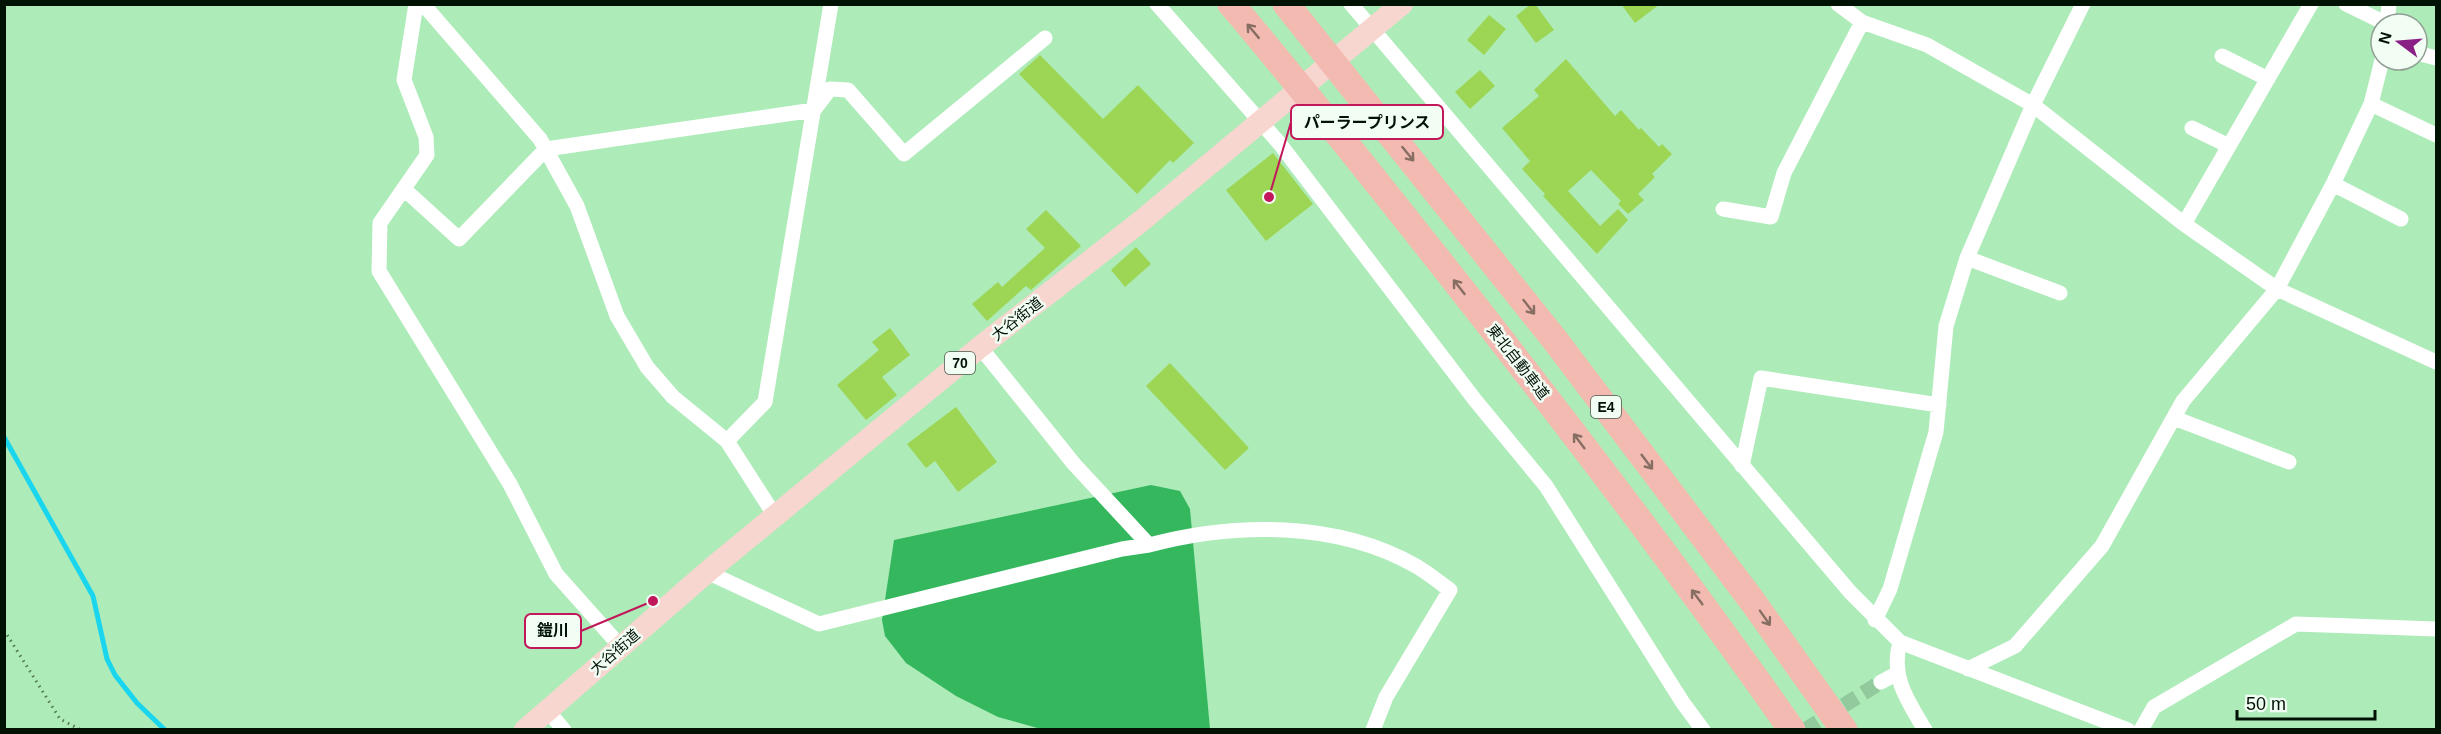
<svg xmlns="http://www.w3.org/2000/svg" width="2441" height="734" font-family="Arial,'Noto Sans JP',sans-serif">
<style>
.forest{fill:#35b75e}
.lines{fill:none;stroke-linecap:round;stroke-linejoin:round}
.stream{stroke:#19d6ee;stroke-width:5}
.building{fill:#9dd654}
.street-tunnel{stroke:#93ca9d;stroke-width:15;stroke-dasharray:15 8;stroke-linecap:butt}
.path{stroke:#527858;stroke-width:3;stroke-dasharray:1.5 4.5;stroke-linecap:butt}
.street{stroke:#fff;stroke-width:15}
.primary{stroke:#f8d6d0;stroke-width:22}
.highway{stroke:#f3bab1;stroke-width:27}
.oneway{stroke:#866e63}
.labels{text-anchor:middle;stroke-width:5;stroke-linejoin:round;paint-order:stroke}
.shield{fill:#f2fef4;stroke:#49594b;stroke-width:1.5}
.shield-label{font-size:14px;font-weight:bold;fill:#001203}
.street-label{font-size:15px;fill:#001203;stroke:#f2fef4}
.leader{fill:none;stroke:#c2185b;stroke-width:2}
.callout-dot{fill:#c2185b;stroke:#f2fef4;stroke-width:2}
.callout{fill:#f2fef4;stroke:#c2185b;stroke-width:2}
.callout-label{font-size:16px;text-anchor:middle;font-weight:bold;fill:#001203}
</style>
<rect width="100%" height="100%" fill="#adebb8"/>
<!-- forest -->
<path class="forest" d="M1151,485L1180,491L1190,509L1210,729H1041L998,717L956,696L906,663L885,636L882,620L894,540Z"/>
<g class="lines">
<!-- stream -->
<path class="stream" d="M4,437L93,596L107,659L115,675L137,703L165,730"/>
</g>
<!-- building -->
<path class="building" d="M1531,4H1535L1554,30L1536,43L1516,16Z
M1621,4H1660L1635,23Z
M1489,15L1506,29L1484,55L1467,40Z
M1040,55L1103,119L1138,85L1194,143L1173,163L1170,160L1137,194L1019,74Z
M1566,59L1615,116L1621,110L1639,130L1641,128L1659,147L1662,144L1672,154L1652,174L1655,177L1638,194L1644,200L1628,214L1618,204L1621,201L1591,170L1568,191L1600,226L1618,209L1628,220L1597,254L1543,196L1545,194L1522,169L1530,161L1502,128L1539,96L1534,90Z
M1480,70L1495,86L1470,109L1455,92Z
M1273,153L1313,204L1266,241L1226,190Z
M1046,210L1081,246L1031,290L1026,286L987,321L972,304L998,282L1002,287L1045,248L1026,229Z
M1136,247L1151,264L1125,287L1111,270Z
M890,328L910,355L882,377L897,395L866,420L837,385L879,350L872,342Z
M1170,363L1249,448L1225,470L1146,386Z
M956,407L997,462L958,492L935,461L926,468L907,444Z"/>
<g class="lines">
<!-- street-tunnel -->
<path class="street-tunnel" d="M1805,730L1881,682"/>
<!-- path -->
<path class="path" d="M4,630L60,719L81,730"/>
<!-- street -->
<path class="street" d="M416,4L404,80L426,137L427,155L380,223L379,271L510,484L556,574L621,647
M423,4L540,139L577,206L617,316L647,367L673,397L727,441L775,516
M1157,4L1280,144L1475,400L1546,486L1683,703L1703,730
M1351,4L1850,592L1900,642C1890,677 1908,701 1925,730
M1838,4L1862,22L1927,45L2033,105L2184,224L2277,289L2436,362
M2346,4L2387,24L2389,4
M2417,53L2436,58
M2222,56L2268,79
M2371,104L2436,135
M2192,128L2229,146
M2333,184L2401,219
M404,189L459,239L546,149L814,110L830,89L848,90L904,154L1045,38
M1723,209L1771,217L1784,173L1862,22
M2184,224L2311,4
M1967,258L2060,293
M980,347L1074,464L1149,545C1235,522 1337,521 1416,566C1428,573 1439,582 1450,590L1386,697L1373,730
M2174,418L2289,462
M727,441L765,402L831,4
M1742,466L1761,378L1939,405
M707,572L819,624L1122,549L1149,545
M1875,620L1890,589L1936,432L1946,326L1967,258L2033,105L2083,4
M1900,642L2128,730
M1968,669L2015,646L2102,546L2183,401L2277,289L2333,184L2371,104L2382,60
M1881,682L1896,674
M547,710L564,730
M2141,730L2154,707L2296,624L2436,629"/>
<!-- primary -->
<path class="primary" d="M525,730L713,567L980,347L1140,222L1402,4"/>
<!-- highway -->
<path class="highway" d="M1231,4C1311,98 1387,195 1463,291C1576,435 1687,580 1792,730
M1286,4L1555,340L1753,602L1844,730"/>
</g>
<!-- one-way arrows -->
<defs><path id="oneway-shaft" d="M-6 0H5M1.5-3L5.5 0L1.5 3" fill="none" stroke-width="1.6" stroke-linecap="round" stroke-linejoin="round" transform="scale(1.5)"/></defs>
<g class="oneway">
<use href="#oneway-shaft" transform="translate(1253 31) rotate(-130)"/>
<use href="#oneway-shaft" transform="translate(1408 154) rotate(51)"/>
<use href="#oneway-shaft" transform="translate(1459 287) rotate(-128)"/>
<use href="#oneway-shaft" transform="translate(1529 307) rotate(52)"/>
<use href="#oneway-shaft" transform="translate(1579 441) rotate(-127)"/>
<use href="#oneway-shaft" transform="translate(1647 462) rotate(53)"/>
<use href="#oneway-shaft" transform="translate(1697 597) rotate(-127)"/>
<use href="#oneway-shaft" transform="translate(1765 618) rotate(55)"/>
</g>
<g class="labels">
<!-- shield labels -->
<g class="shield">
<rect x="945" y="352" width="30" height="22" rx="4.5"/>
<rect x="1591" y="396" width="30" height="22" rx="4.5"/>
</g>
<g class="shield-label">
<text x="960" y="368">70</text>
<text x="1606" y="412">E4</text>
</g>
<!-- street labels -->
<g class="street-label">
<text transform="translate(1017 319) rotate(-38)" y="5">大谷街道</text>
<text transform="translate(1518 362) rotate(52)" y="5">東北自動車道</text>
<text transform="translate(615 652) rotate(-41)" y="5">大谷街道</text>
</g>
</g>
<!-- callouts -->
<path class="leader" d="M1269 197L1291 122M653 601L581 631"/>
<g class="callout-dot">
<circle cx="1269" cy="197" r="6"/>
<circle cx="653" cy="601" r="6"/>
</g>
<g class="callout">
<rect x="1291" y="105" width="152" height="34" rx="6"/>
<rect x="525" y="614" width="56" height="34" rx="6"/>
</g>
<g class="callout-label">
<text x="1367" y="128">パーラープリンス</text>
<text x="553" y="636">鎧川</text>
</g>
<!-- border -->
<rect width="2441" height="734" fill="none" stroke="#001203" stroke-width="12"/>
<!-- north arrow -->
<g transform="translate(2399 42) rotate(286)"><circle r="28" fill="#f2fef4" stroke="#91a094" stroke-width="1.5"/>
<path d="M0-4.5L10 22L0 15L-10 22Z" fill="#892086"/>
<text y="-9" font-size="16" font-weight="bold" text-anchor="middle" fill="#001203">N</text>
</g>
<!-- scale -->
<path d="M2237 710v9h138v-9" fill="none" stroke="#001203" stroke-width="3"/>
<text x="2246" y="710" font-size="18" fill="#001203" stroke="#f2fef4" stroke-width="4.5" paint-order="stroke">50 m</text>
</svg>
